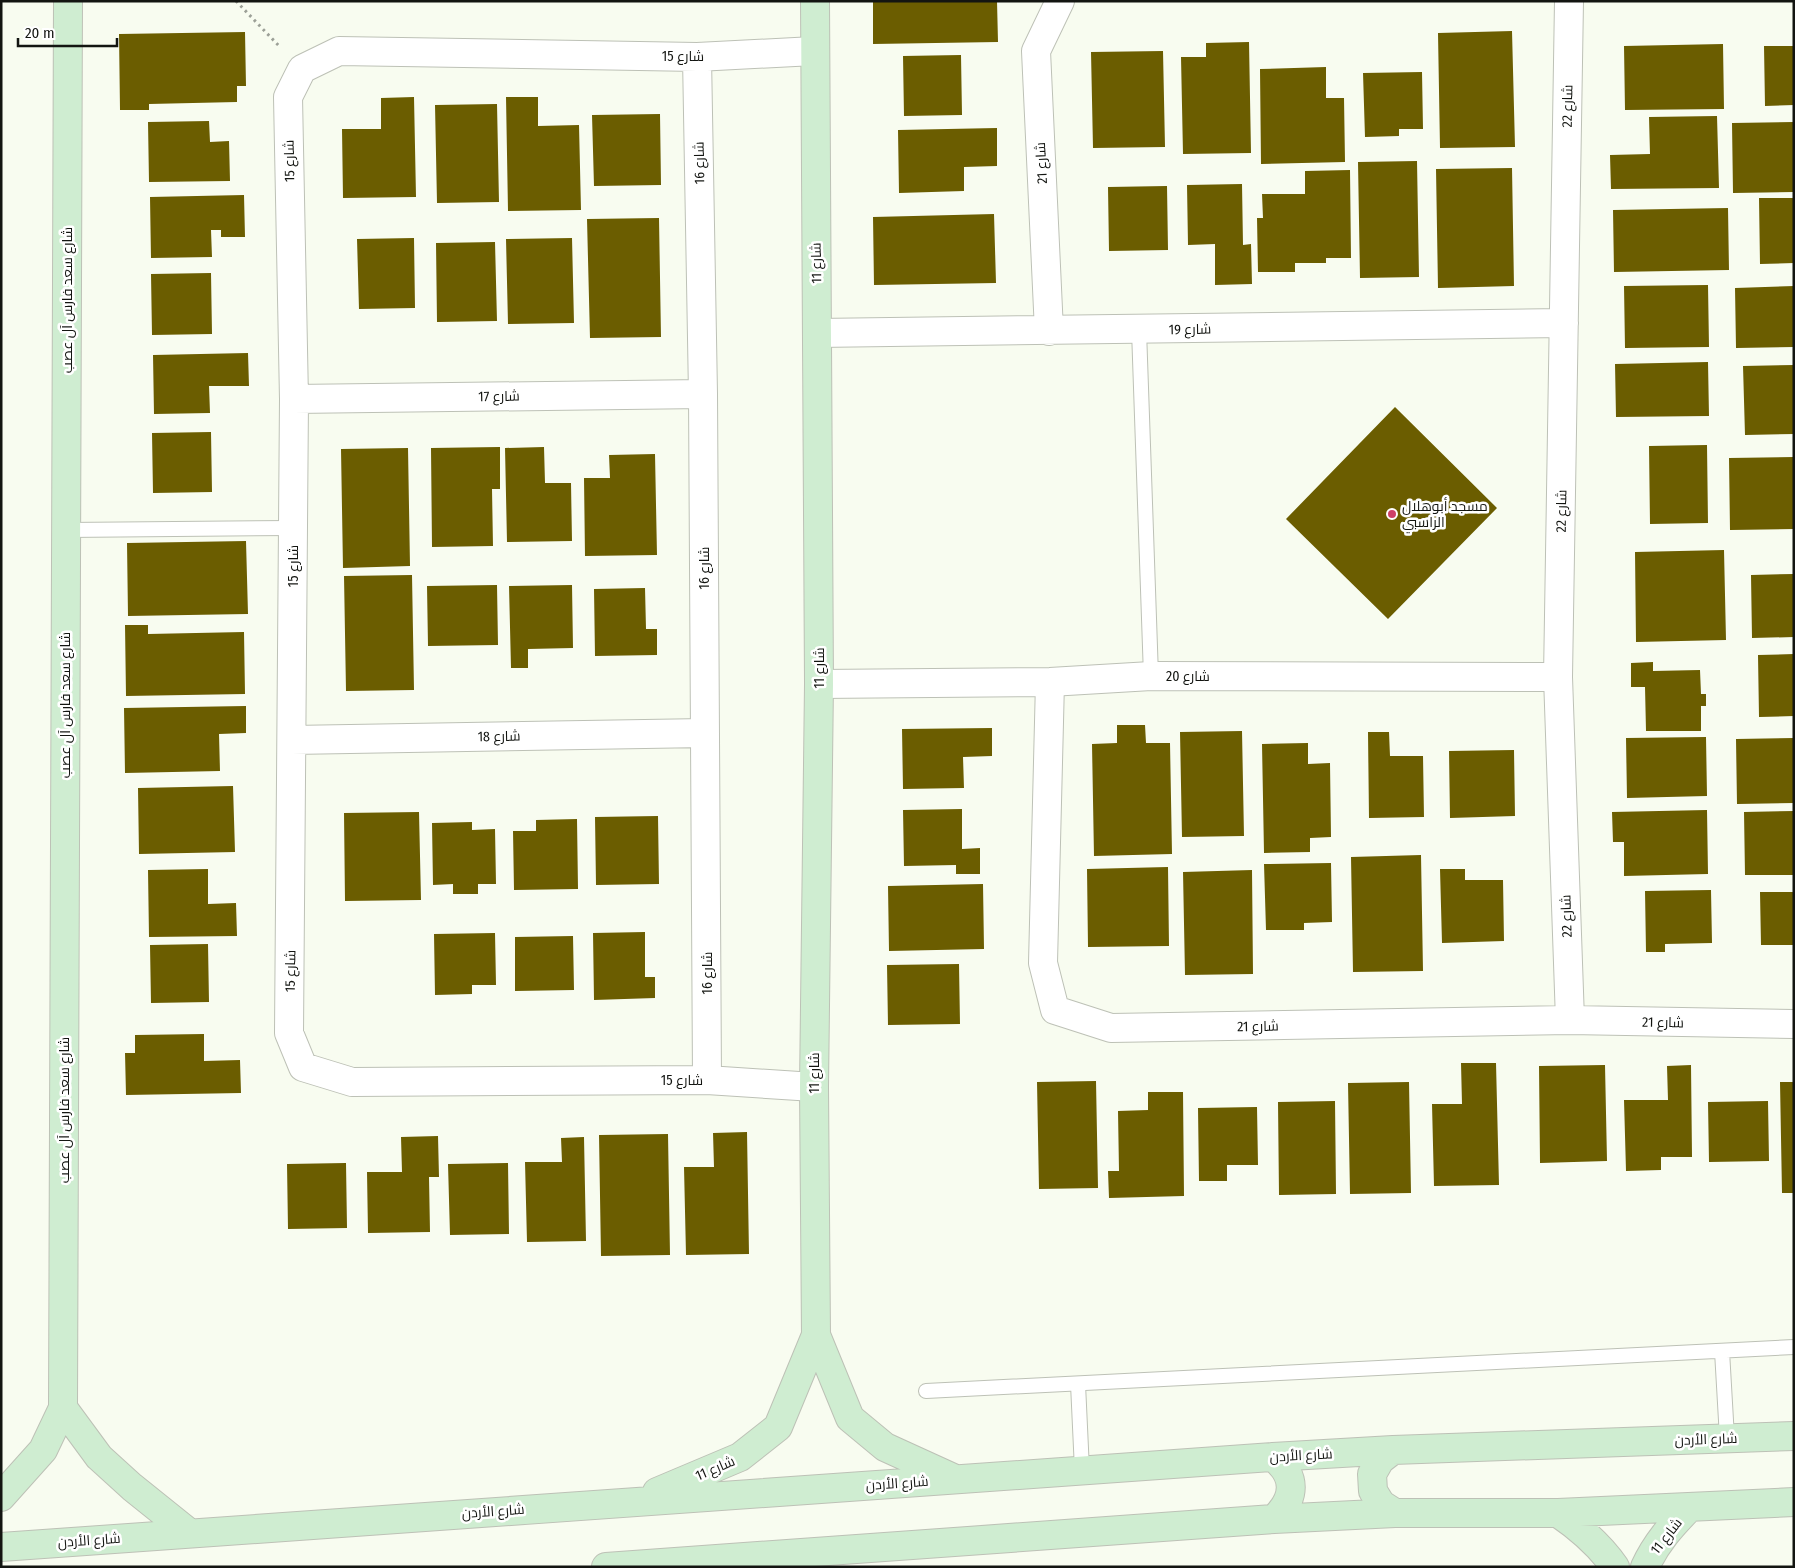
<svg xmlns="http://www.w3.org/2000/svg" width="1795" height="1568" font-family="'Fira Sans Condensed',Cairo,sans-serif">
<style>
.building{fill:#6b5d00}
.lines{fill:none;stroke-linecap:round;stroke-linejoin:round}
.lane-casing{stroke:#bdc1b6;stroke-width:16}
.street-casing{stroke:#bdc1b6;stroke-width:30}
.secondary-casing{stroke:#bdc1b6;stroke-width:30}
.path{stroke:#9ca097;stroke-width:3;stroke-dasharray:2.5 4;stroke-linecap:butt}
.lane{stroke:#fff;stroke-width:14}
.street{stroke:#fff;stroke-width:28}
.secondary{stroke:#cfedd1;stroke-width:28}
.poi-dot{fill:#cd3f68;stroke:#fff;stroke-width:2}
.labels{text-anchor:middle;stroke-width:5;stroke-linejoin:round;paint-order:stroke}
.street-label{font-size:14px;fill:#131511;stroke:#fff}
.poi-label{font-size:14px;fill:#131511;stroke:#fff;text-anchor:start}
</style>
<rect width="100%" height="100%" fill="#f8fcf0"/>
<!-- building -->
<path class="building" d="M873,1H997L998,42L873,44Z
M1512,31L1515,147L1440,148L1438,33Z
M245,32L246,86H237V102L149,104V110H120L119,34Z
M1249,42L1251,153L1183,154L1181,57H1206V43Z
M1723,44L1724,109L1625,110L1624,46Z
M1764,46H1794V105L1765,106Z
M1163,51L1165,147L1093,148L1091,52Z
M961,55L962,115L904,116L903,56Z
M1326,67V98H1344L1345,162L1261,164L1260,69Z
M1422,72L1423,129H1399V136L1365,137L1363,73Z
M414,97L416,197L343,198L342,129H381V98Z
M506,97H538V126L579,125L581,210L508,211Z
M497,104L499,202L437,203L435,105Z
M660,114L661,185L594,186L592,115Z
M1717,116L1719,188L1611,189L1610,155L1650,154L1649,117Z
M209,121L210,142L229,141L230,181L149,182L148,122Z
M1794,122V192L1733,193L1732,123Z
M997,128V166L964,167V191L899,193L898,130Z
M1417,161L1419,277L1360,278L1358,162Z
M1512,168L1514,286L1438,288L1436,169Z
M1350,170L1351,258H1326V263H1295V272H1258L1257,218H1263L1262,194H1305V171Z
M1242,184L1243,245L1251,244L1252,284L1215,285V244L1188,245L1187,185Z
M1167,186L1168,250L1109,251L1108,187Z
M244,195L245,237H221V230H211L212,257L151,258L150,197Z
M1759,198H1794V263L1760,264Z
M1728,208L1729,270L1614,272L1613,210Z
M994,214L996,283L874,285L873,217Z
M659,218L661,337L590,338L587,219Z
M414,238L415,308L359,309L357,239Z
M572,238L574,323L508,324L506,239Z
M495,242L497,321L437,322L436,243Z
M211,273L212,334L152,335L151,274Z
M1708,285L1709,347L1625,348L1624,286Z
M1794,286V347L1736,348L1735,288Z
M248,353L249,386H209L210,413L154,414L153,355Z
M1708,362L1709,416L1616,417L1615,364Z
M1794,365V434L1745,435L1743,366Z
M1395,407L1497,508L1388,619L1286,519Z
M211,432L212,492L153,493L152,433Z
M1707,445L1708,523L1650,524L1649,446Z
M500,447V489H492L493,546L432,547L431,448Z
M544,447L545,483H571L572,541L507,542L505,448Z
M408,448L410,566L343,568L341,449Z
M655,454L657,555L585,556L584,478H610L609,455Z
M1794,457V529L1730,530L1729,458Z
M246,541L248,614L128,616L127,543Z
M1724,550L1726,640L1636,642L1635,552Z
M1794,574V637L1752,638L1751,575Z
M412,575L414,690L346,691L344,576Z
M497,585L498,645L428,646L427,586Z
M572,585L573,648L528,649V668H511L509,586Z
M645,588L646,629H657V655L595,656L594,589Z
M125,625H148V634L244,632L245,694L126,696Z
M1794,654V716L1759,717L1758,655Z
M1653,662V671L1700,670L1701,694H1706V706H1701V731H1646L1645,687H1631V663Z
M246,706V733L219,734L220,771L125,773L124,708Z
M1117,725H1145L1146,743H1170L1172,854L1094,856L1092,744L1117,743Z
M992,728V756L963,757L964,788L903,789L902,729Z
M1242,731L1244,836L1182,837L1180,732Z
M1368,732H1389L1390,756H1423L1424,817L1369,818Z
M1706,737L1707,796L1627,798L1626,738Z
M1794,738V803L1737,804L1736,739Z
M1308,743V764L1330,763L1331,837L1310,838V852L1264,853L1262,744Z
M1514,750L1515,816L1450,818L1449,751Z
M233,786L235,852L139,854L138,788Z
M962,809V849L980,848V874H956V865L904,866L903,810Z
M1707,810L1708,874L1624,876V842H1613L1612,812Z
M1794,811V875H1745L1744,812Z
M419,812L421,900L345,901L344,813Z
M658,816L659,884L596,885L595,817Z
M577,819L578,889L514,890L513,831H536V820Z
M472,822V830L495,829L496,884H478V894H453V884L433,885L432,823Z
M1421,855L1423,971L1353,972L1351,857Z
M1331,863L1332,922L1304,923V930H1266L1264,864Z
M1168,867L1169,946L1088,947L1087,869Z
M208,869V904L236,903L237,936L149,937L148,870Z
M1440,869H1465V880H1503L1504,941L1442,943Z
M1252,870L1253,974L1185,975L1183,872Z
M983,884L984,949L889,951L888,886Z
M1711,890L1712,943L1665,944V952H1646L1645,891Z
M1760,892H1794V945H1761Z
M645,932V977H655V998L594,1000L593,933Z
M495,933L496,985H472V994L435,995L434,934Z
M573,936L574,990L515,991V937Z
M208,944L209,1002L151,1003L150,945Z
M959,964L960,1024L888,1025L887,965Z
M204,1034V1061L240,1060L241,1093L126,1095L125,1053H135V1035Z
M1461,1063H1496L1499,1185L1434,1186L1432,1104H1462Z
M1605,1065L1607,1161L1540,1163L1539,1066Z
M1691,1065L1692,1157H1661V1170L1626,1171L1624,1100H1668L1667,1066Z
M1096,1081L1098,1188L1039,1189L1037,1082Z
M1409,1082L1411,1193L1350,1194L1348,1083Z
M1780,1082H1794V1193H1782Z
M1148,1092H1183L1184,1196L1109,1198L1108,1171H1119L1118,1111L1148,1110Z
M1335,1101L1336,1194L1279,1195L1278,1102Z
M1768,1101L1769,1161L1709,1162L1708,1102Z
M1257,1107L1258,1165H1227V1181H1199L1198,1108Z
M747,1132L749,1254L686,1255L684,1167H714L713,1133Z
M668,1134L670,1255L601,1256L599,1135Z
M438,1136L439,1177H429L430,1232L368,1233L367,1172H402L401,1137Z
M584,1137L586,1241L527,1242L525,1162H562L561,1138Z
M346,1163L347,1228L288,1229L287,1164Z
M508,1163L509,1234L450,1235L448,1164Z"/>
<g class="lines">
<defs>
<path id="lane" d="M1139,330L1151,676
M66,530L293,528
M1722,1351L1727,1438
M1078,1384L1082,1470
M926,1391L1794,1347"/>
<path id="street" d="M1569,1L1558,677L1570,1020
M697,57L703,394L707,1080
M1049,331L1036,51L1060,1
M817,333L1564,323
M294,399L703,394
M1050,682L1043,963L1055,1010L1111,1028L1570,1020L1794,1024
M819,684L1050,682L1151,676L1558,677
M292,740L705,733
M814,1087L707,1080L352,1082L303,1067L289,1033L294,399L288,97L302,69L339,51L697,57L814,51"/>
<path id="secondary" d="M815,1L819,684L814,1087L816,1335L850,1418L885,1447L953,1478
M63,1408L99,1457L132,1487L188,1532
M1393,1450L1380,1460L1372,1474L1373,1491L1381,1504L1395,1513
M1273,1457C1297,1476 1296,1498 1274,1519
M657,1492L740,1457L778,1427L816,1335
M1,1497L43,1450L63,1408L68,1
M1558,1513C1580,1528 1599,1544 1615,1567
M1,1547L1273,1457L1393,1450L1794,1436
M606,1567L1274,1519L1395,1513H1558L1794,1502
M1645,1567C1656,1543 1672,1525 1690,1507"/>
</defs>
<!-- lane casing -->
<use href="#lane" class="lane-casing"/>
<!-- street casing -->
<use href="#street" class="street-casing"/>
<!-- secondary casing -->
<use href="#secondary" class="secondary-casing"/>
<!-- path -->
<path class="path" d="M236,1L280,47"/>
<!-- lane -->
<use href="#lane" class="lane"/>
<!-- street -->
<use href="#street" class="street"/>
<!-- secondary -->
<use href="#secondary" class="secondary"/>
</g>
<!-- markers -->
<circle class="poi-dot" cx="1392" cy="514" r="5"/>
<g class="labels">
<!-- street labels -->
<g class="street-label">
<text x="683" y="61">شارع 15</text>
<text transform="translate(1567 106) rotate(-89)" y="5">شارع 22</text>
<text transform="translate(289 161) rotate(-91)" y="5">شارع 15</text>
<text transform="translate(699 163) rotate(-91)" y="5">شارع 16</text>
<text transform="translate(1041 163) rotate(-93)" y="5">شارع 21</text>
<text transform="translate(816 263) rotate(-91)" y="5">شارع 11</text>
<text transform="translate(67 300) rotate(-90)" y="5">شارع سعد فارس آل عصب</text>
<text transform="translate(1190 329) rotate(-1)" y="5">شارع 19</text>
<text transform="translate(499 396) rotate(-1)" y="5">شارع 17</text>
<text transform="translate(1561 511) rotate(-89)" y="5">شارع 22</text>
<text transform="translate(293 566) rotate(-90)" y="5">شارع 15</text>
<text transform="translate(704 568) rotate(-90)" y="5">شارع 16</text>
<text transform="translate(819 668) rotate(-90)" y="5">شارع 11</text>
<text x="1188" y="681">شارع 20</text>
<text transform="translate(65 705) rotate(-90)" y="5">شارع سعد فارس آل عصب</text>
<text transform="translate(499 736) rotate(-1)" y="5">شارع 18</text>
<text transform="translate(1566 916) rotate(-92)" y="5">شارع 22</text>
<text transform="translate(290 971) rotate(-89)" y="5">شارع 15</text>
<text transform="translate(707 973) rotate(-90)" y="5">شارع 16</text>
<text transform="translate(1663 1022) rotate(1)" y="5">شارع 21</text>
<text transform="translate(1258 1026) rotate(-1)" y="5">شارع 21</text>
<text transform="translate(814 1073) rotate(-90)" y="5">شارع 11</text>
<text x="682" y="1085">شارع 15</text>
<text transform="translate(64 1110) rotate(-90)" y="5">شارع سعد فارس آل عصب</text>
<text transform="translate(1706 1439) rotate(-2)" y="5">شارع الأردن</text>
<text transform="translate(1301 1455) rotate(-3)" y="5">شارع الأردن</text>
<text transform="translate(715 1468) rotate(-23)" y="5">شارع 11</text>
<text transform="translate(897 1483) rotate(-4)" y="5">شارع الأردن</text>
<text transform="translate(493 1511) rotate(-4)" y="5">شارع الأردن</text>
<text transform="translate(1666 1536) rotate(-52)" y="5">شارع 11</text>
<text transform="translate(89 1540) rotate(-4)" y="5">شارع الأردن</text>
</g>
<!-- poi labels -->
<g class="poi-label">
<text x="1402" y="511">مسجد أبوهلال<tspan x="1402" dy="16">الراسبي</tspan></text>
</g>
</g>
<!-- border -->
<rect width="1795" height="1568" fill="none" stroke="#131511" stroke-width="5"/>
<!-- scale -->
<path d="M18 38v8h99v-8" fill="none" stroke="#131511" stroke-width="2.5"/>
<text x="25" y="38" font-size="15" fill="#131511" stroke="#ffffff" stroke-width="4" paint-order="stroke">20 m</text>
</svg>
